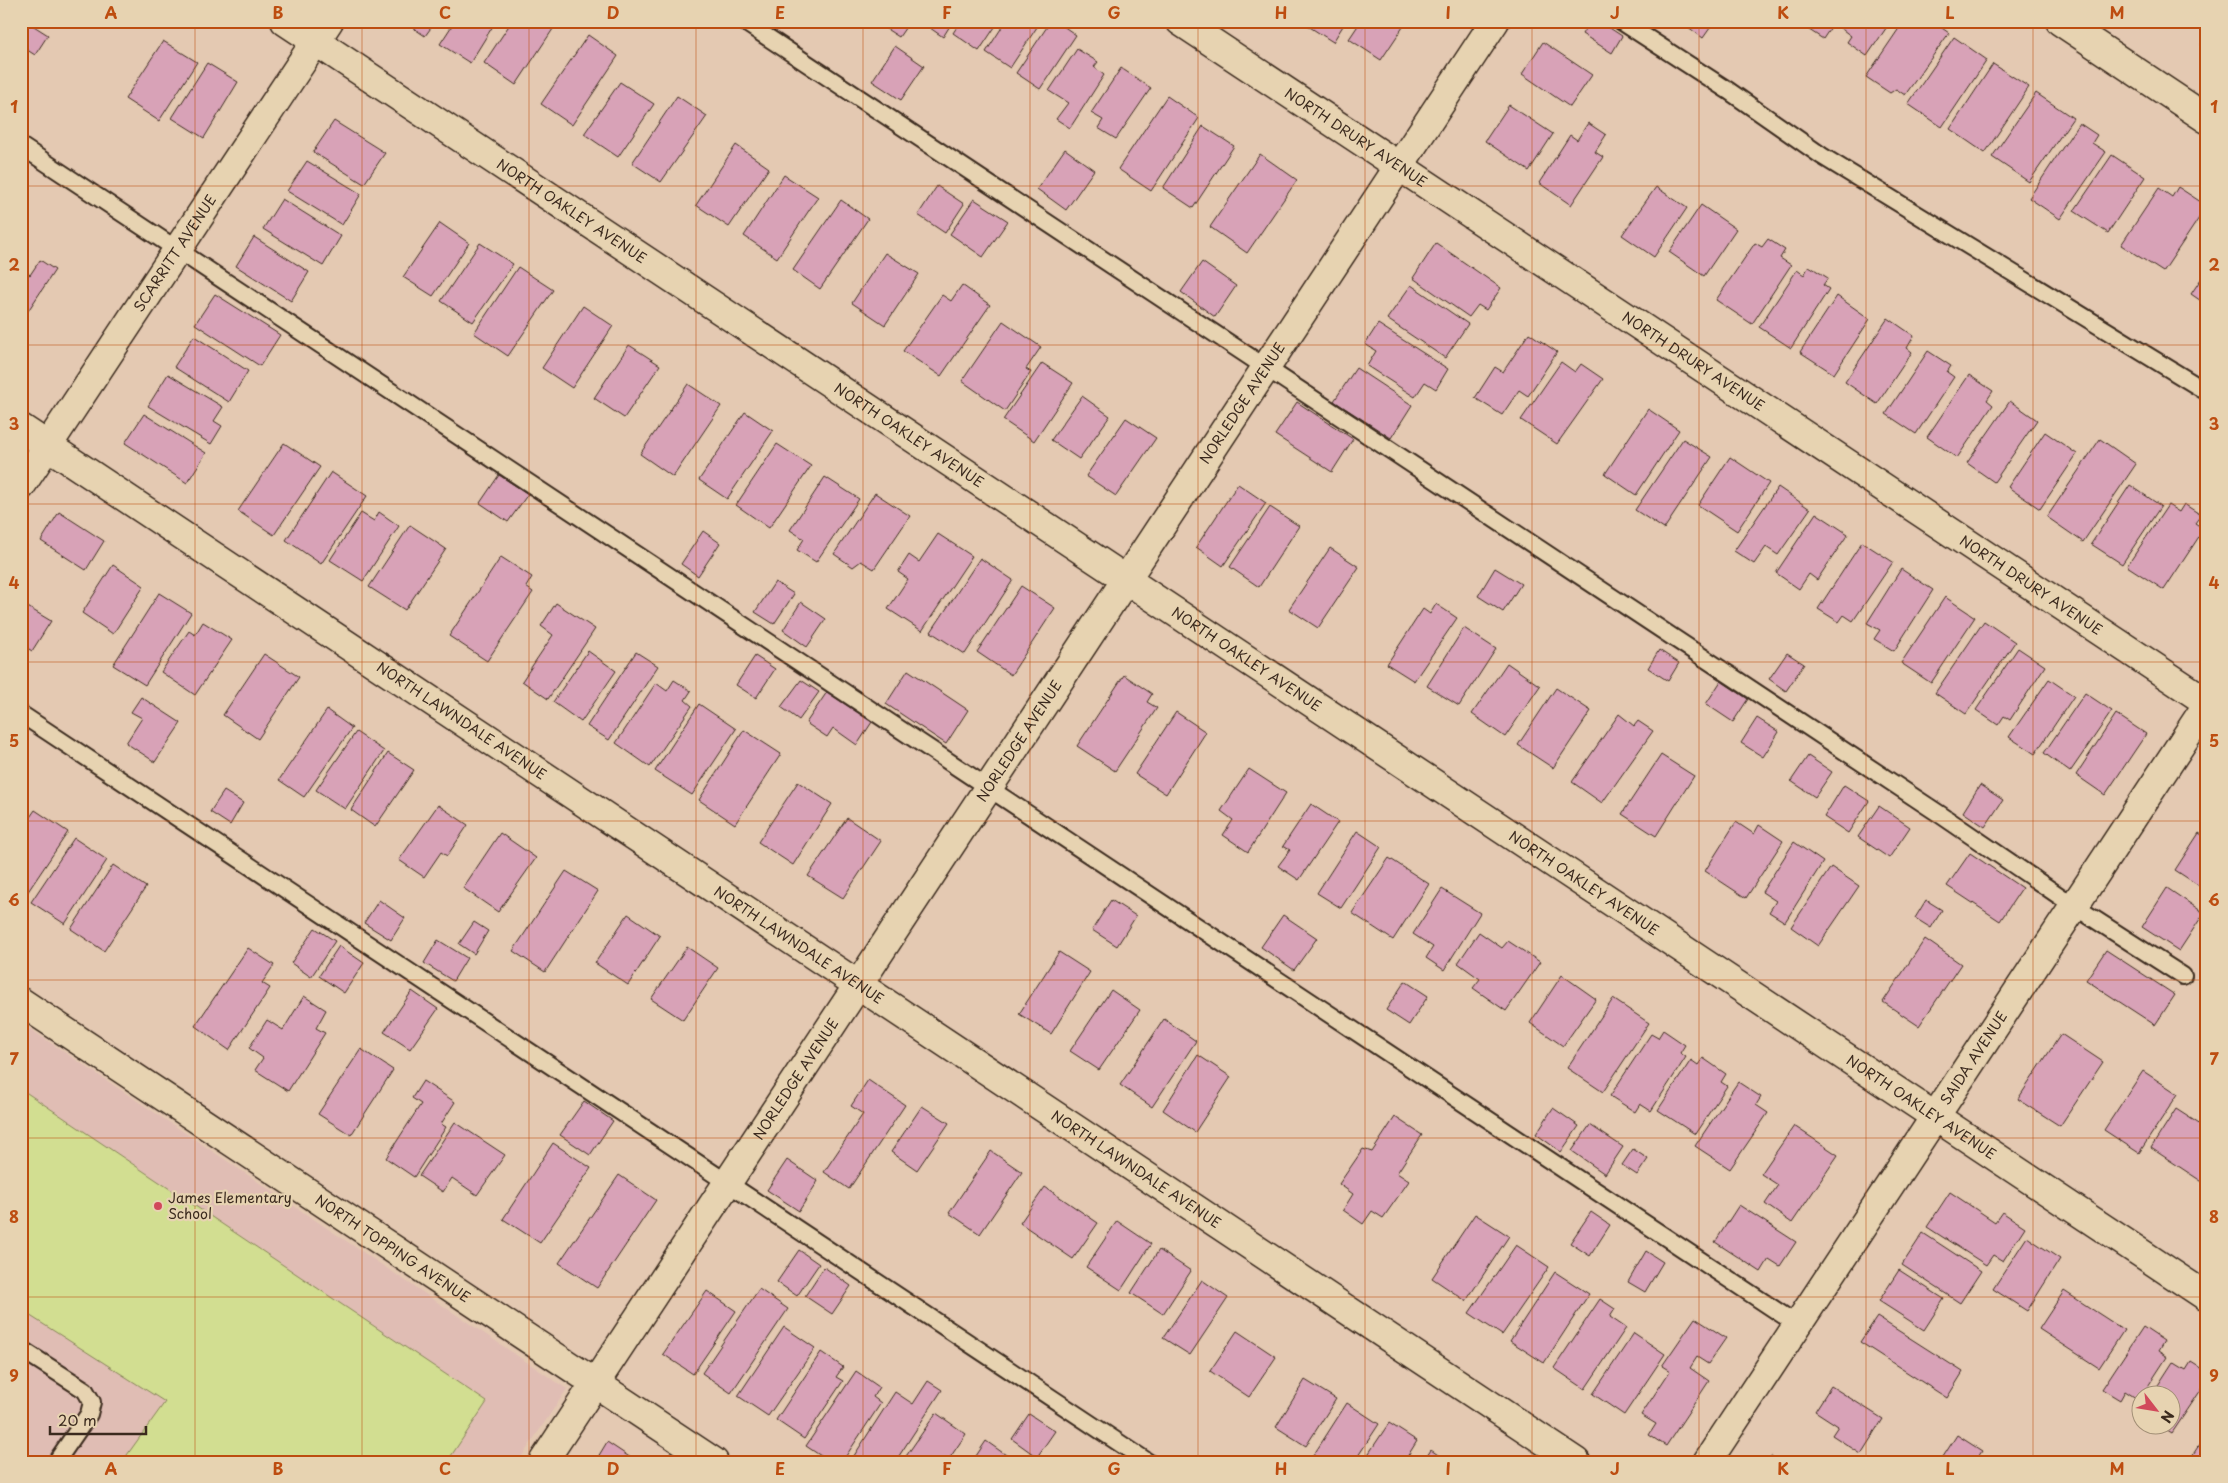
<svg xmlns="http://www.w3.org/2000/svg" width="2228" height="1483" font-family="'Playpen Sans',sans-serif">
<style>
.built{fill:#e0bdb4}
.green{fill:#d2de91;stroke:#868458}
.building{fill:#d8a2b7;stroke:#3b2a1e}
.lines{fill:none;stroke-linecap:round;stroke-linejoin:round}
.lane-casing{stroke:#3b2a1e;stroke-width:20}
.street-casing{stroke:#3b2a1e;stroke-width:31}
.secondary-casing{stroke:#3b2a1e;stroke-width:31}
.lane{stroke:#e7d3b1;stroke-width:16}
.street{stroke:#e7d3b1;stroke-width:28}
.secondary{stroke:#e7d3b1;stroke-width:28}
.grid{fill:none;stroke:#bd4d10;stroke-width:1;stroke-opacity:0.55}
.poi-dot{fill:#d1495b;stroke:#e7d3b1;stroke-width:2}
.labels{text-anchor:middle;stroke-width:4.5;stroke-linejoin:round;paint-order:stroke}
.street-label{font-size:14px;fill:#3b2a1e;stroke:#e7d3b1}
.poi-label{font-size:14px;fill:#3b2a1e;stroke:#e7d3b1;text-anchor:start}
.neatline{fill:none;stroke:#bd4d10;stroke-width:2}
.grid-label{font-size:16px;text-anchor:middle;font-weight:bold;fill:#bd4d10}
</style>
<rect width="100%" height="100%" fill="#e4c9b2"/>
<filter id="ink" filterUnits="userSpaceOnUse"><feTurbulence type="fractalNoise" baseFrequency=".02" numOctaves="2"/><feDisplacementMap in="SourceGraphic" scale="10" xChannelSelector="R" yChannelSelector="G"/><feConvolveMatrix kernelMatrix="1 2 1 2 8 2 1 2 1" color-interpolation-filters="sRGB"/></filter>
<g filter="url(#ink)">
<!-- built -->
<path class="built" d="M21,1023L567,1389L518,1462H21Z"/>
<!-- green -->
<path class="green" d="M21,1089L487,1402L447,1462H122L165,1402L21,1310Z"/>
<!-- building -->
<path class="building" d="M22,21H26L48,35L35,55L21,46Z
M403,21H436L425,36Z
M455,21H496L470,63L440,44Z
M512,21H542L553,29L516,85L484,63Z
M874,21H910L899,37Z
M920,21H953L943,37Z
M961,21H999L979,51L953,33Z
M1006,21H1041L1010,68L986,52Z
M1051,21H1056L1076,35L1040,89L1016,73Z
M1307,21H1346L1333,42L1305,24Z
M1361,21H1407L1381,60L1349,39Z
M1590,21H1599L1622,36L1612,53L1582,34Z
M1680,21H1715L1703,38Z
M1805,21H1835L1823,39L1803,26Z
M1843,21H1891L1867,56L1847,42L1851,36L1839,27Z
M1904,21H1932L1949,33L1905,95L1896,89L1890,93L1866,77Z
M2173,21H2189L2184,29Z
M588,35L618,56L572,125L541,104Z
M1954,37L1987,60L1942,127L1908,104Z
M2207,37V49L2201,45Z
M163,41L197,62L159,121L125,99Z
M1543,42L1592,75L1570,107L1522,74Z
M895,46L924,66L901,100L872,81Z
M1077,49L1098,62L1094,67L1104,75L1070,128L1056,119L1068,103L1049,91Z
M207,63L238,82L204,138L172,118Z
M1993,64L2029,87L1985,153L1950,129Z
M1121,68L1151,88L1116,139L1098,128L1103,120L1091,113Z
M620,82L654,104L618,157L584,134Z
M2036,93L2073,118L2029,182L1992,157Z
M677,96L707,116L661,182L632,163Z
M1167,96L1199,118L1151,191L1118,169Z
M1509,105L1553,134L1529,171L1485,141Z
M334,121L385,153L364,184L313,152Z
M1588,123L1606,135L1595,152L1603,157L1571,205L1539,183L1570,135L1577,140Z
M2079,123L2097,135L2092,143L2106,152L2060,219L2029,198Z
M1203,126L1234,146L1193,208L1163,188Z
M736,145L769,168L729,227L696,205Z
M1065,149L1094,170L1066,210L1037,189Z
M1260,154L1297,180L1247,253L1210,227Z
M2112,155L2145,177L2108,233L2074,211Z
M307,161L361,194L342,225L287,191Z
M784,175L818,197L777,258L744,236Z
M937,186L964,204L945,233L918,215Z
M1656,187L1687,208L1654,257L1622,235Z
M2178,187L2207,206L2163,272L2121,245L2159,188L2172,197Z
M282,199L341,236L323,266L263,229Z
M974,199L1008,221L983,257L950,234Z
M841,200L868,219L820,289L793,270Z
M1701,205L1736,229L1704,276L1669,252Z
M440,223L469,243L433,296L403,277Z
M254,237L309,272L291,301L236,266Z
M1768,239L1785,250L1780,258L1791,265L1752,324L1716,300L1755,243L1762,247Z
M480,243L513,264L473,322L441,301Z
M1436,243L1501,288L1486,310L1478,305L1469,317L1413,278Z
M885,253L919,274L885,325L852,303Z
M40,260L55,270L24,317L21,315V269L30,275Z
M1202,262L1236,286L1215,317L1181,292Z
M1809,266L1828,278L1823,285L1829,289L1791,348L1759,327L1797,270L1804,275Z
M518,267L553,290L508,356L474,333Z
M2207,270V305L2191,294Z
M962,285L990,305L941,376L903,351L942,295L951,301Z
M1411,285L1468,324L1445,358L1387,319Z
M215,294L280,335L260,366L195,324Z
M1837,296L1870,319L1834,374L1800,352Z
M583,306L613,326L572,388L542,368Z
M1888,318L1914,336L1907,348L1912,352L1877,404L1845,382Z
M1003,321L1041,347L1026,369L1031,372L1005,411L962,381Z
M1378,324L1448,369L1436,389L1425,382L1415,397L1367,366L1376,351L1365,344Z
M1529,333L1557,352L1528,396L1519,390L1502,415L1475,398L1495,367L1503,372Z
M194,336L248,371L229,402L174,367Z
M629,345L660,365L624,418L594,398Z
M1928,351L1951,366L1947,372L1954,377L1916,434L1886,414Z
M1561,362L1575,372L1581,364L1603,379L1557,444L1521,420Z
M1042,363L1073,383L1034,441L1003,420Z
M1356,368L1412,405L1391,438L1334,401Z
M168,374L223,407L214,421L222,426L211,444L148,406Z
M1969,375L1993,391L1987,400L1993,405L1957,458L1927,437Z
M688,384L721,406L673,477L640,454Z
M1082,396L1110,416L1079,459L1051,440Z
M2010,401L2037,420L1994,482L1967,463Z
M1297,402L1353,439L1332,472L1275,435Z
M1648,409L1679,430L1636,495L1605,474Z
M745,412L773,431L727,499L699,480Z
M144,414L206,453L187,483L125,443Z
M1126,418L1156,438L1116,496L1086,476Z
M2045,432L2077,454L2040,509L2008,487Z
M1683,439L1712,457L1664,529L1635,510Z
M2100,439L2136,464L2083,542L2047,517Z
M284,443L320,467L274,535L238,511Z
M777,444L811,466L769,528L736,505Z
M1730,457L1769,483L1737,531L1698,505Z
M331,472L367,496L321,564L286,540Z
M499,475L528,494L508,522L480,503Z
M825,477L859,499L816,562L797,550L804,539L790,530Z
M1238,484L1266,503L1223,566L1196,547Z
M2130,485L2161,506L2122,564L2091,544Z
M1778,487L1810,509L1778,555L1766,547L1754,564L1734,551Z
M875,493L910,516L874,569L861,561L853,567L834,554Z
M2184,504L2201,515L2195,523L2204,529L2164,590L2127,566L2168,505L2179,512Z
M1270,507L1299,526L1259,587L1230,567Z
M59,512L104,541L86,570L41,541Z
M379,512L399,526L363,581L330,560L361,513L374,521Z
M1816,513L1848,534L1817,580L1809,574L1799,589L1776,573Z
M410,525L446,549L405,610L369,587Z
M703,531L720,543L698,576L681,564Z
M938,534L972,556L922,631L888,609L908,579L898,572L909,555L919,562Z
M1862,542L1893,562L1853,621L1844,615L1839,622L1818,609Z
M1330,548L1359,567L1318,628L1289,609Z
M501,557L532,577L526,587L533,592L487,661L449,636Z
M980,558L1013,580L965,654L931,632Z
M113,565L144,586L113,634L82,613Z
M1495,568L1521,584L1503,612L1478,596Z
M1901,569L1933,590L1894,651L1874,639L1880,630L1867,623Z
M775,582L794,594L774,624L755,612Z
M1021,586L1055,608L1011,675L977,652Z
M159,593L191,613L145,685L113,665Z
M1945,597L1975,617L1931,683L1901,663Z
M801,602L826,619L807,647L783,630Z
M21,603L51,621L32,651L21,644Z
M556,603L595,629L548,699L522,681L553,635L541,626Z
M1436,604L1457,618L1414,681L1387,664L1423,609L1430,614Z
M1984,621L2015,642L1966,714L1935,693Z
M203,622L232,640L195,695L161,672L189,631L195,635Z
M1464,628L1496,649L1459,706L1427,686Z
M2018,648L2045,666L2010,720L2004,716L1998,725L1976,710Z
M1659,650L1679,663L1668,681L1648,668Z
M588,651L616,671L581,722L553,702Z
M636,652L658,666L609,740L587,726Z
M1787,653L1804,664L1786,691L1769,679Z
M264,654L299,677L258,739L223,715Z
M755,656L775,669L756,698L736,685Z
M1507,663L1540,686L1505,737L1472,714Z
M908,670L968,710L946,744L886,704Z
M1124,675L1152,694L1147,702L1157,708L1115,771L1077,746Z
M2049,679L2074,696L2035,754L2009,737Z
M674,680L691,691L685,700L692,706L650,767L616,743L656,683L667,691Z
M801,680L819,692L799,720L781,707Z
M1721,681L1748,699L1733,722L1706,704Z
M1556,688L1591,711L1553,768L1518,745Z
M827,692L872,722L857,745L833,728L827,737L806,723Z
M2085,693L2112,711L2070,772L2044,753Z
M141,697L181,723L155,762L126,743L142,718L131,712Z
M699,704L736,729L692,795L655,771Z
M327,710L352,728L304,797L279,780Z
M1176,712L1206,732L1166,794L1135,774Z
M1619,714L1634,726L1638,721L1653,731L1602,803L1572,782Z
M2116,714L2146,734L2105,795L2076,775Z
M1757,718L1779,732L1763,757L1741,743Z
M744,730L781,754L735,824L699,800Z
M356,732L384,751L345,809L316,790Z
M388,753L414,770L375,827L351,810Z
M1661,755L1694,776L1656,836L1622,814Z
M1808,756L1832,772L1815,797L1791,781Z
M1249,769L1286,793L1248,852L1223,835L1233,820L1221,811Z
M798,782L832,804L793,865L758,842Z
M1844,785L1869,801L1848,833L1824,817Z
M1980,785L2003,800L1985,827L1963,812Z
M224,791L243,803L230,825L210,812Z
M1311,804L1338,822L1299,880L1278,866L1290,850L1283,846Z
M438,805L468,825L447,856L441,852L424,877L399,860Z
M1879,806L1910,827L1889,858L1858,837Z
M35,810L68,832L25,896L21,893V830Z
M847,818L881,841L843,898L808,876Z
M1736,822L1754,834L1759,825L1783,841L1746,898L1705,871Z
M1357,831L1381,847L1341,908L1317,893Z
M500,833L536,858L498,912L463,888Z
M2199,833L2207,838V891L2175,870Z
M74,838L107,860L65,924L31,902Z
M1794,842L1823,862L1785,922L1769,912L1776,901L1762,892Z
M1970,853L2022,888L2000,921L1947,886Z
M1389,858L1429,884L1393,940L1352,913Z
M113,865L146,887L104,951L71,929Z
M1831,867L1859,886L1818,946L1791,927Z
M566,871L598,891L545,972L513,951Z
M2167,888L2204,913L2179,951L2142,927Z
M1442,889L1480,913L1444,970L1426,958L1433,947L1413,934Z
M379,900L405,918L391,940L364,923Z
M1111,900L1136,916L1117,946L1092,930Z
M1926,900L1942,910L1931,928L1915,918Z
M628,914L660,936L628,985L595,963Z
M1283,915L1317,938L1294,970L1261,947Z
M474,922L488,931L474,954L459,944Z
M315,928L335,941L311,977L291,963Z
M1479,932L1502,948L1508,941L1540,962L1506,1011L1473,988L1480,979L1458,963Z
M1925,939L1961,964L1919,1026L1883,1002Z
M438,940L467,958L453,981L424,963Z
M339,946L364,963L344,993L319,976Z
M687,947L718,968L683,1020L651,999Z
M248,948L274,965L262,983L270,988L229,1050L195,1026Z
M2106,950L2175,995L2155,1025L2086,980Z
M1059,952L1090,972L1051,1034L1019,1014Z
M1562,975L1596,999L1563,1046L1530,1023Z
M1405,981L1428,996L1409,1025L1386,1010Z
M1111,990L1140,1010L1099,1070L1070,1051Z
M412,991L438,1009L410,1049L384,1032Z
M304,996L326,1010L316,1028L325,1033L288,1091L255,1070L263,1058L249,1048L267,1020L283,1030Z
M1613,999L1649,1023L1603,1092L1567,1068Z
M1164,1019L1196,1041L1152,1107L1120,1085Z
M1663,1030L1685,1045L1680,1053L1686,1057L1651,1111L1640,1104L1635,1112L1610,1096L1651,1034L1658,1038Z
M2061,1034L2103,1062L2060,1126L2018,1099Z
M361,1049L393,1070L351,1135L318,1114Z
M1198,1055L1231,1077L1195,1132L1163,1110Z
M1703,1058L1726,1074L1721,1082L1727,1086L1695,1134L1658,1110L1691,1060L1698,1065Z
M2143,1071L2178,1094L2139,1153L2104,1130Z
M868,1080L905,1105L849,1189L824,1172L863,1114L851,1106Z
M423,1081L455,1102L441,1124L446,1127L414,1177L386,1158L421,1104L412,1098Z
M1738,1082L1761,1097L1756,1105L1768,1113L1730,1169L1695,1146Z
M584,1101L613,1121L590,1155L560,1135Z
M922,1106L949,1123L917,1170L891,1152Z
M1553,1108L1579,1126L1561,1152L1536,1134Z
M2176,1109L2207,1129V1185L2151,1148Z
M1395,1117L1422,1135L1397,1173L1409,1181L1383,1218L1372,1211L1363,1224L1343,1210L1353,1194L1339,1184L1363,1149L1372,1152Z
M455,1122L505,1155L477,1195L452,1178L443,1192L419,1176Z
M1590,1125L1623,1147L1605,1174L1572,1151Z
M1794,1126L1838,1155L1792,1223L1765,1204L1778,1185L1761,1174Z
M553,1143L591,1168L540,1243L503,1219Z
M1633,1149L1648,1159L1637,1175L1622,1165Z
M991,1151L1022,1172L980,1234L949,1213Z
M787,1160L818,1181L799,1211L767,1190Z
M619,1175L656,1200L597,1288L559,1263Z
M1045,1187L1098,1223L1073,1259L1020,1223Z
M1950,1192L1995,1222L2002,1212L2025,1227L2003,1261L1993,1255L1986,1265L1927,1227Z
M1739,1205L1796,1242L1780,1266L1769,1259L1761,1272L1715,1242Z
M1591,1212L1610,1225L1590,1256L1570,1243Z
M1475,1214L1509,1236L1466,1301L1432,1278Z
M1117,1221L1151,1244L1121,1290L1086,1267Z
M1923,1233L1981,1271L1960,1303L1902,1265Z
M2027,1237L2060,1259L2027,1311L1993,1289Z
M1516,1245L1549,1267L1502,1335L1469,1313Z
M799,1250L819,1264L797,1296L777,1282Z
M1159,1250L1191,1271L1163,1314L1131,1293Z
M1646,1251L1663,1262L1645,1292L1628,1282Z
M824,1267L851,1286L832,1314L805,1296Z
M1899,1270L1944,1299L1924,1330L1879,1301Z
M1555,1272L1589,1294L1544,1363L1510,1341Z
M1202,1280L1228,1298L1190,1355L1163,1338Z
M759,1289L788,1309L731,1393L702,1373Z
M707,1291L736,1311L693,1374L663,1354Z
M2064,1291L2124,1330L2099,1368L2039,1329Z
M1600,1299L1615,1309L1610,1317L1626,1328L1585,1389L1554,1368Z
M1877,1317L1963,1372L1947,1398L1860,1342Z
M1695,1318L1726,1338L1708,1364L1697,1357L1690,1368L1709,1381L1666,1446L1649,1435L1656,1424L1641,1415L1670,1371L1662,1366Z
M784,1327L815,1348L768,1416L738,1396Z
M2143,1327L2164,1341L2158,1351L2167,1357L2139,1400L2125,1391L2120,1400L2102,1389Z
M1237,1331L1276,1357L1249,1397L1210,1371Z
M1634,1333L1665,1354L1624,1415L1593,1394Z
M821,1352L843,1367L836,1377L843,1381L804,1439L776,1420Z
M2173,1362L2186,1370L2191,1362L2207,1372V1381L2172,1433L2161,1426H2170V1396H2151Z
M856,1371L879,1387L873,1397L881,1403L842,1462H830L806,1446Z
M1305,1380L1336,1399L1306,1446L1276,1427Z
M928,1381L942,1390L895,1462H850L895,1392L913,1404Z
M1831,1386L1883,1419L1861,1454L1832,1435L1838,1426L1815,1411Z
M1347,1403L1379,1424L1354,1462H1315L1311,1459Z
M936,1413L966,1434L947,1462H902Z
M1029,1414L1055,1431L1037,1457L1012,1439Z
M1389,1423L1417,1441L1404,1462H1363Z
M2207,1433V1462H2188Z
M1957,1435L1982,1451L1975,1462L1941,1460Z
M986,1441L1016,1462H972Z
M607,1442L637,1462H595Z
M1431,1450L1448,1462H1423Z
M1771,1456L1780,1462H1767Z"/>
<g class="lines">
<defs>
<path id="lane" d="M743,21L1941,815L2074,906L2183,976
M1621,21L1729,91L1822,156L2207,392
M21,146L1798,1325
M21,714L1148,1462
M21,1349L85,1390L92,1402L89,1414L56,1462"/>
<g id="street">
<path id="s1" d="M285,21L2207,1297"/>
<path id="s2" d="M1180,21L2207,702"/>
<path id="s3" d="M21,428L1576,1462"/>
<path id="s4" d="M21,486L329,21"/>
<path id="s5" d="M21,1002L714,1462"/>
<path id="s6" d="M543,1462L1495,21"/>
<path id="s7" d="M1707,1462L2207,705"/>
</g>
<path id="secondary" d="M2060,21L2207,119"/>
</defs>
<!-- lane casing -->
<use href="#lane" class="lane-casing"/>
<!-- street casing -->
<use href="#street" class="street-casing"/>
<!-- secondary casing -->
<use href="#secondary" class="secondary-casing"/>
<!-- lane -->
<use href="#lane" class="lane"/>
<!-- street -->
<use href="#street" class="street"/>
<!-- secondary -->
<use href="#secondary" class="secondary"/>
</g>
</g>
<!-- grid -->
<path class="grid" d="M195,21V1462M362,21V1462M529,21V1462M696,21V1462M863,21V1462M1030,21V1462M1198,21V1462M1365,21V1462M1532,21V1462M1699,21V1462M1866,21V1462M2033,21V1462M21,186H2207M21,345H2207M21,504H2207M21,662H2207M21,821H2207M21,980H2207M21,1138H2207M21,1297H2207"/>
<!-- markers -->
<circle class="poi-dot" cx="158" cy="1206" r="5"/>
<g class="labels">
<!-- street labels -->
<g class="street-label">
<text dy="5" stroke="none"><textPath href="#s2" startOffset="211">NORTH DRURY AVENUE</textPath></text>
<text dy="5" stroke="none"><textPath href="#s1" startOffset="344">NORTH OAKLEY AVENUE</textPath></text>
<text dy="5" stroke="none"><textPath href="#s4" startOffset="279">SCARRITT AVENUE</textPath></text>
<text dy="5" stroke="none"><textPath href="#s2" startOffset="616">NORTH DRURY AVENUE</textPath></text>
<text dy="5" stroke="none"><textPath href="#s6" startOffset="1269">NORLEDGE AVENUE</textPath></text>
<text dy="5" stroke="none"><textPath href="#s1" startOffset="749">NORTH OAKLEY AVENUE</textPath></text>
<text dy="5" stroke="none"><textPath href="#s2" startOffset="1021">NORTH DRURY AVENUE</textPath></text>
<text dy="5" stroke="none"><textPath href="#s1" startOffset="1154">NORTH OAKLEY AVENUE</textPath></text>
<text dy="5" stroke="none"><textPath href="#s3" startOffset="529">NORTH LAWNDALE AVENUE</textPath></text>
<text dy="5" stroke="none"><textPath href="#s6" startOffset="864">NORLEDGE AVENUE</textPath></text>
<text dy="5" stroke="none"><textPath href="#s1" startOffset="1559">NORTH OAKLEY AVENUE</textPath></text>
<text dy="5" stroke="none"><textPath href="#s3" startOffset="934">NORTH LAWNDALE AVENUE</textPath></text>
<text dy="5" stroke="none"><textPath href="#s7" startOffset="484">SAIDA AVENUE</textPath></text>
<text dy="5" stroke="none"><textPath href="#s6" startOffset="459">NORLEDGE AVENUE</textPath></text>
<text dy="5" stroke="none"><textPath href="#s1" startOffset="1964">NORTH OAKLEY AVENUE</textPath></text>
<text dy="5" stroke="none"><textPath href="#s3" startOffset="1339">NORTH LAWNDALE AVENUE</textPath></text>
<text dy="5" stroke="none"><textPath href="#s5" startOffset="446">NORTH TOPPING AVENUE</textPath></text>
</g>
<!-- poi labels -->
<g class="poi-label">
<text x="168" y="1203">James Elementary<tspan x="168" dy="16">School</tspan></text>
</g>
</g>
<!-- margin -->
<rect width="2228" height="1483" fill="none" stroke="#e7d3b1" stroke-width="55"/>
<!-- north arrow -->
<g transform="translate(2156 1410) rotate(121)"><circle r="24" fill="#e7d3b1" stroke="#a28f76"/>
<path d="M0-4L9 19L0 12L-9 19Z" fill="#d1495b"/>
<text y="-8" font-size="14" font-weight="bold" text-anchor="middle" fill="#3b2a1e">N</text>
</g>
<!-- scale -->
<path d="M50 1426v8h96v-8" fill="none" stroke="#3b2a1e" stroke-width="2.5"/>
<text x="58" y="1426" font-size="15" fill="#3b2a1e" stroke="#e7d3b1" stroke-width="4" paint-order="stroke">20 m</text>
<rect x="28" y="28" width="2172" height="1428" class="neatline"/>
<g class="grid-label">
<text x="111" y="19">A</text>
<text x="278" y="19">B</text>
<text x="445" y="19">C</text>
<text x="613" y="19">D</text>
<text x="780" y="19">E</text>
<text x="947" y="19">F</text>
<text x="1114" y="19">G</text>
<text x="1281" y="19">H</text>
<text x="1448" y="19">I</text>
<text x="1615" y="19">J</text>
<text x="1783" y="19">K</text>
<text x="1950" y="19">L</text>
<text x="2117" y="19">M</text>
<text x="14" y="113">1</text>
<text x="2214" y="113">1</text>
<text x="14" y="271">2</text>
<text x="2214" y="271">2</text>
<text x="14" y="430">3</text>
<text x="2214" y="430">3</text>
<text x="14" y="589">4</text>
<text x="2214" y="589">4</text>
<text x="14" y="747">5</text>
<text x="2214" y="747">5</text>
<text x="14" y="906">6</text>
<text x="2214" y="906">6</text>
<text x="14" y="1065">7</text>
<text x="2214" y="1065">7</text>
<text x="14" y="1223">8</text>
<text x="2214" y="1223">8</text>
<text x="14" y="1382">9</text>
<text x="2214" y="1382">9</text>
<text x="111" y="1475">A</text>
<text x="278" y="1475">B</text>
<text x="445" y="1475">C</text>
<text x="613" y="1475">D</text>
<text x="780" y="1475">E</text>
<text x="947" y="1475">F</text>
<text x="1114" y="1475">G</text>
<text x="1281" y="1475">H</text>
<text x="1448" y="1475">I</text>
<text x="1615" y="1475">J</text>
<text x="1783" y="1475">K</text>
<text x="1950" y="1475">L</text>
<text x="2117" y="1475">M</text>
</g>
</svg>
